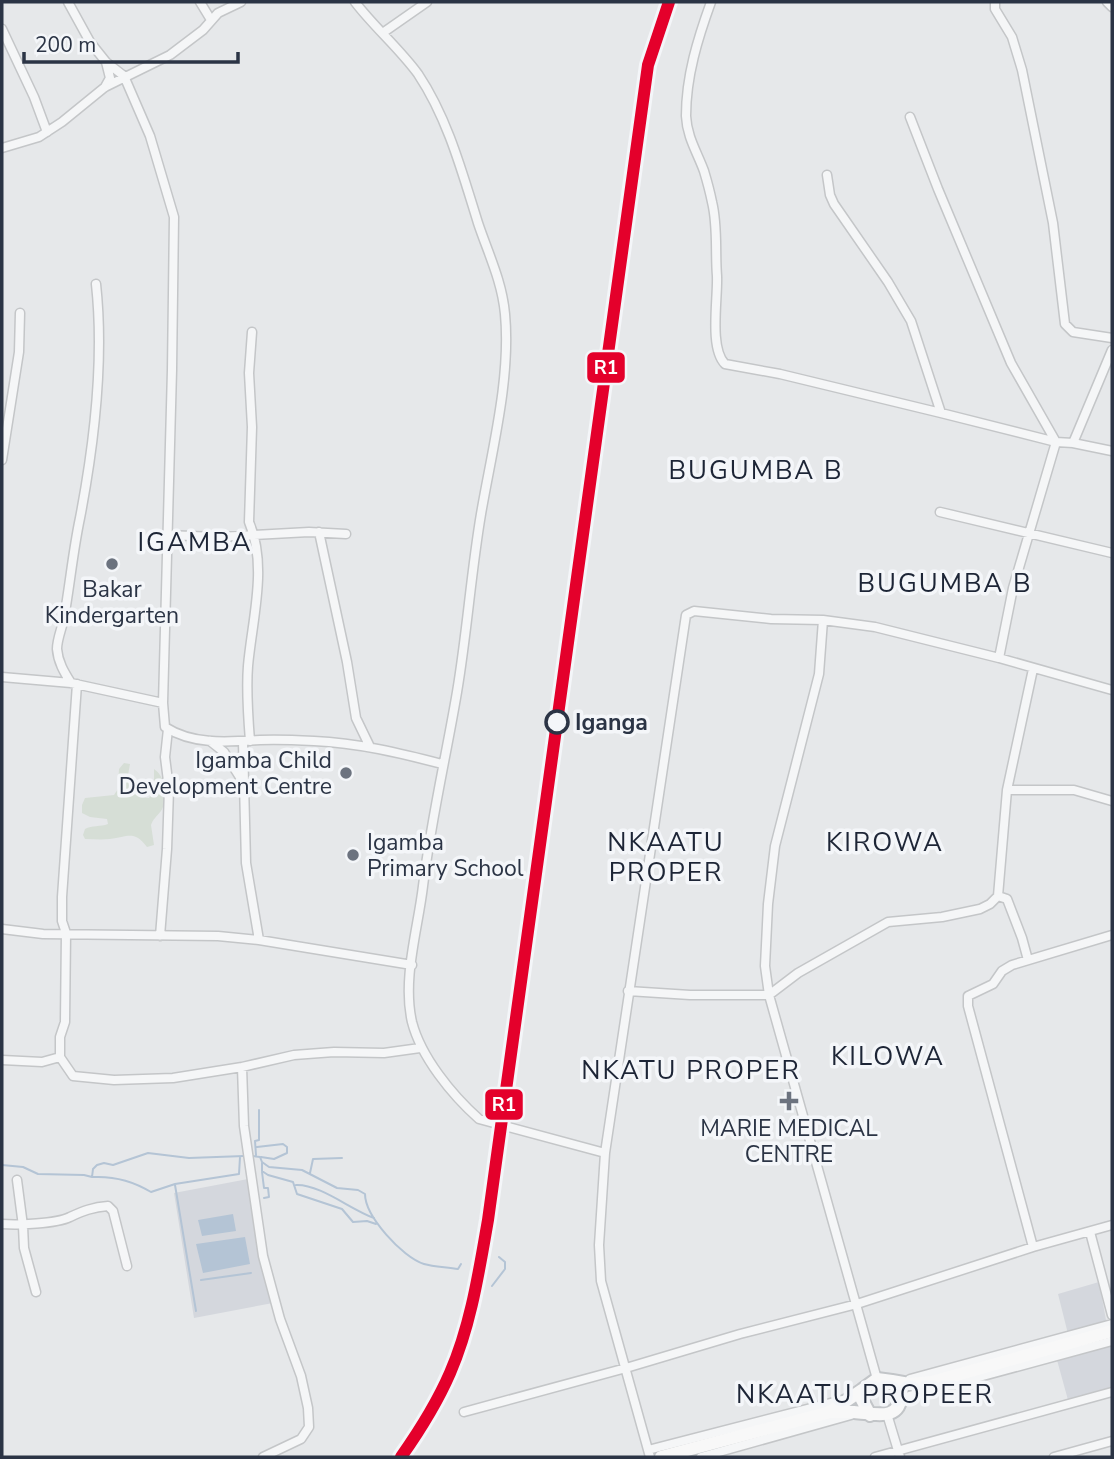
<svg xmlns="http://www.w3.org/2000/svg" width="1114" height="1459" font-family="'Nunito Sans',sans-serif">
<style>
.built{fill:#d4d7dd}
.green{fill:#d6ded6}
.water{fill:#b4c4d5}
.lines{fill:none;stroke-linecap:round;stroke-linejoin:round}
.stream{stroke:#b4c4d5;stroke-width:2}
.minor-casing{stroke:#c4c6c8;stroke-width:11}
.primary-casing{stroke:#c2c5c8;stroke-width:16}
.minor{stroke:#f5f6f7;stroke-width:8}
.primary{stroke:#f8f8f8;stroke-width:12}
.rail-1-casing{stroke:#f4f6f9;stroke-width:18}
.rail-1{stroke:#e4002b;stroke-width:12}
.poi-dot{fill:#6c737f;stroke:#f4f6f9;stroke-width:2.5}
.stop-dot{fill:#f4f6f9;stroke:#2b3445;stroke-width:3.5}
.labels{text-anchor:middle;stroke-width:7;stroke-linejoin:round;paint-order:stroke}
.poi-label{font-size:23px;fill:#2b3445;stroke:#f4f6f9}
.stop-label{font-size:23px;font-weight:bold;fill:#2b3445;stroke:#f4f6f9;text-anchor:start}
.quarter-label{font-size:26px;letter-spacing:2px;fill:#1d2536;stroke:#f4f6f9}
.line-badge{stroke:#f4f6f9;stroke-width:2.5}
.badge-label{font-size:19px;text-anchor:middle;font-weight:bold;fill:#fff}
</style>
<rect width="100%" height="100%" fill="#e6e8ea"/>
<!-- built -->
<path class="built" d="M248,1179L260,1254L273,1303L194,1318L174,1193Z
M1099,1282L1106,1320L1104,1323L1068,1334L1058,1294Z
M1112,1344V1388L1068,1400L1057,1360Z"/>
<!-- green -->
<path class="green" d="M124,763L130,764L128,775L137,783L135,790L139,797L149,798L154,790V769C166,777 169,799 161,811C157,816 153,819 151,825L154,845L147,847C134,830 128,837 110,839C101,840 93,839 85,839L83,835L85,829C92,825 100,827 108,824L107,819L90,817L82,813V805L85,798L114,795L118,789L119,769Z"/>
<!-- water -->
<path class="water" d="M233,1214L236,1231L202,1236L198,1220Z
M245,1237L250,1264L203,1273L196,1244Z"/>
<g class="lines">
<!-- stream -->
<path class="stream" d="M257,1147L283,1144L287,1147V1153L274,1159L261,1157
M256,1155L255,1141L259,1140V1110
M253,1156L260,1157L262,1162L269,1167L302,1170L337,1188L358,1190L365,1194C365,1216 402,1257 424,1264C434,1267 448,1267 458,1269L461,1264
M262,1163V1171L268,1175L293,1182L297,1194L342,1209L353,1222L367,1221L376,1224
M2,1165L23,1167L38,1174L84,1175L92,1177L93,1169L97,1165L104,1163L113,1165L148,1153L189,1158L244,1156
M262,1172L264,1188H268L269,1197L264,1198
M310,1173L313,1159L342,1158
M93,1177C114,1176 133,1181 151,1192L175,1184L239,1174L240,1157
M175,1185L196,1311
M296,1185C320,1184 351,1210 374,1218
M201,1280L251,1273
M492,1286L505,1269V1262L499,1257"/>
<defs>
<path id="minor" d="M68,2L90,42L106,62L124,76L150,136L174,217L172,370L163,703
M200,2L211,20
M355,2C374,27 399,48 418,74C448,119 462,172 478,223C488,253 502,281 505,314C511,378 492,450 481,514C471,573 467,633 457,692C446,757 431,820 423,886C418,929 402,979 412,1022C421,1057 452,1095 479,1119L605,1153
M711,2C698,38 686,76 686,116C687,137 697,152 704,171C707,181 710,192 712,202C718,226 715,252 717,276C718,299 709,348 725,364L780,374L941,413
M995,2V9L1012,37L1022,70L1053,223L1065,324L1073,332L1112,338
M1107,2L1112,7
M2,29L34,97L47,132
M384,32L427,2
M105,87L110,78L106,62
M910,117L938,189L1011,363L1056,442L1013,588L999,658L1112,690
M2,148L39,137L62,122L105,87L170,55L203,30L218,13L241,2
M827,175L830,195L834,204L888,282L911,321L941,413L1056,442L1073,443L1112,451
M1073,443L1112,350
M2,460L19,352L20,313
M940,512L1112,553
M319,532L347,662L356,718L370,747
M166,535L218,537L309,532L346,534
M823,620L819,674L775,846L768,904L765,966L769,995L877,1379
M2,677L71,683L163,703L165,727C193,745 227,742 260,740C277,739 296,740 314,741C358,743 400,753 442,764
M71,683C64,672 58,662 57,649C57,639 62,628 64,618C70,584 73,551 80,518C94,445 104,357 96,284
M77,684L62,897V921L66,933L65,1022L60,1037V1057L73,1076L114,1080L173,1078L242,1067L294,1055L334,1052L384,1053L420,1048
M210,741L224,752L243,782
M250,741C248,716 246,691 248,666C252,620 268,566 249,522L252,427L249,373L252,332
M243,742L246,863L259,940
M1007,790H1074L1112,801
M998,896L1007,899L1022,938L1028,960
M2,929L43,934L218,936L259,940L412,965
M160,936L167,849L169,789L165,757L168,729
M628,991L690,995H769L798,973L888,922L942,917L980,909L990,904L998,896L1007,790L1033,669
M2,1060L42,1062L60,1057
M242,1067L244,1126L263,1256L280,1319L301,1376L308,1408L309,1427L301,1439L263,1457
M17,1180L23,1226L24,1248L36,1292
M2,1224C17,1225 56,1224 70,1217C83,1211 93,1207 108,1206L113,1211L127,1266
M1090,1232L1112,1315
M1033,1247L968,1006V996L993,984L1002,971L1012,965L1112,935
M910,1379L1112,1324
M909,1396L1112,1341
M464,1412L626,1368L740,1334L857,1304L1033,1247L1112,1225
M887,1414L900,1457
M648,1450L842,1400
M650,1457L601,1281L599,1245L605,1153L686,615L694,611L771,619L823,620L875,627L999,658
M701,1457L851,1415
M875,1457L1112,1392
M1054,1457L1112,1441"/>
<path id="primary" d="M892,1381L909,1384L932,1382L1112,1331
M831,1412C839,1412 846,1412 854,1412C873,1413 901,1423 901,1393L892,1381L877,1379L862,1390L861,1398L870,1415
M661,1457L830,1412L862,1390"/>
</defs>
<!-- minor casing -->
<use href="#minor" class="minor-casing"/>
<!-- primary casing -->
<use href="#primary" class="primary-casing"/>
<!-- minor -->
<use href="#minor" class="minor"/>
<!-- primary -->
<use href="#primary" class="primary"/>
<defs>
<path id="rail-1" d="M401,1457C420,1430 437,1403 450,1373C471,1325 479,1271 488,1220L648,65L669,2"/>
</defs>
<!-- rail-1 casing -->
<use href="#rail-1" class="rail-1-casing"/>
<!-- rail-1 -->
<use href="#rail-1" class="rail-1"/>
</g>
<!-- markers -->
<g class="poi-dot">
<circle cx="112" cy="564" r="7"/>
<circle cx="346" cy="773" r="7"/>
<circle cx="353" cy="855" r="7"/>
<path d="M785.5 1090.5h7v7h7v7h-7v7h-7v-7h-7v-7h7z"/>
</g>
<circle class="stop-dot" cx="557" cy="722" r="11"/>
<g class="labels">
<!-- poi labels -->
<g class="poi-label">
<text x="112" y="597">Bakar<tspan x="112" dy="26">Kindergarten</tspan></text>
<text x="332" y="768" text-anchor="end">Igamba Child<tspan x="332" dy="26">Development Centre</tspan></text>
<text x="367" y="850" text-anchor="start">Igamba<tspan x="367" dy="26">Primary School</tspan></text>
<text x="789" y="1136">MARIE MEDICAL<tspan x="789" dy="26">CENTRE</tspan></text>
</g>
<!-- stop labels -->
<g class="stop-label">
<text x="575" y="730">Iganga</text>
</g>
<!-- quarter labels -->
<g class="quarter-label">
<text x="756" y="479">BUGUMBA B</text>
<text x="195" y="551">IGAMBA</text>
<text x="945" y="592">BUGUMBA B</text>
<text x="666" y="851">NKAATU<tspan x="666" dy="30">PROPER</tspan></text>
<text x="885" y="851">KIROWA</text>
<text x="888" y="1065">KILOWA</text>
<text x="691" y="1079">NKATU PROPER</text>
<text x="865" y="1403">NKAATU PROPEER</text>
</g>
</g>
<g class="line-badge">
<rect x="586" y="351" width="40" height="33" rx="7" fill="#e4002b"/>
<rect x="484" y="1088" width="40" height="33" rx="7" fill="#e4002b"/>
</g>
<g class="badge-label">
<text x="606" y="374">R1</text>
<text x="504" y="1111">R1</text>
</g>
<!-- border -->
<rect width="1114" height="1459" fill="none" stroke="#2b3445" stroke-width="7"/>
<!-- scale -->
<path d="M24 52v10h214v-10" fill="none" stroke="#2b3445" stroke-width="3.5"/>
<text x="35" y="52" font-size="21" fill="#2b3445" stroke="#f4f6f9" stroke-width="5" paint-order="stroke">200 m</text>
</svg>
